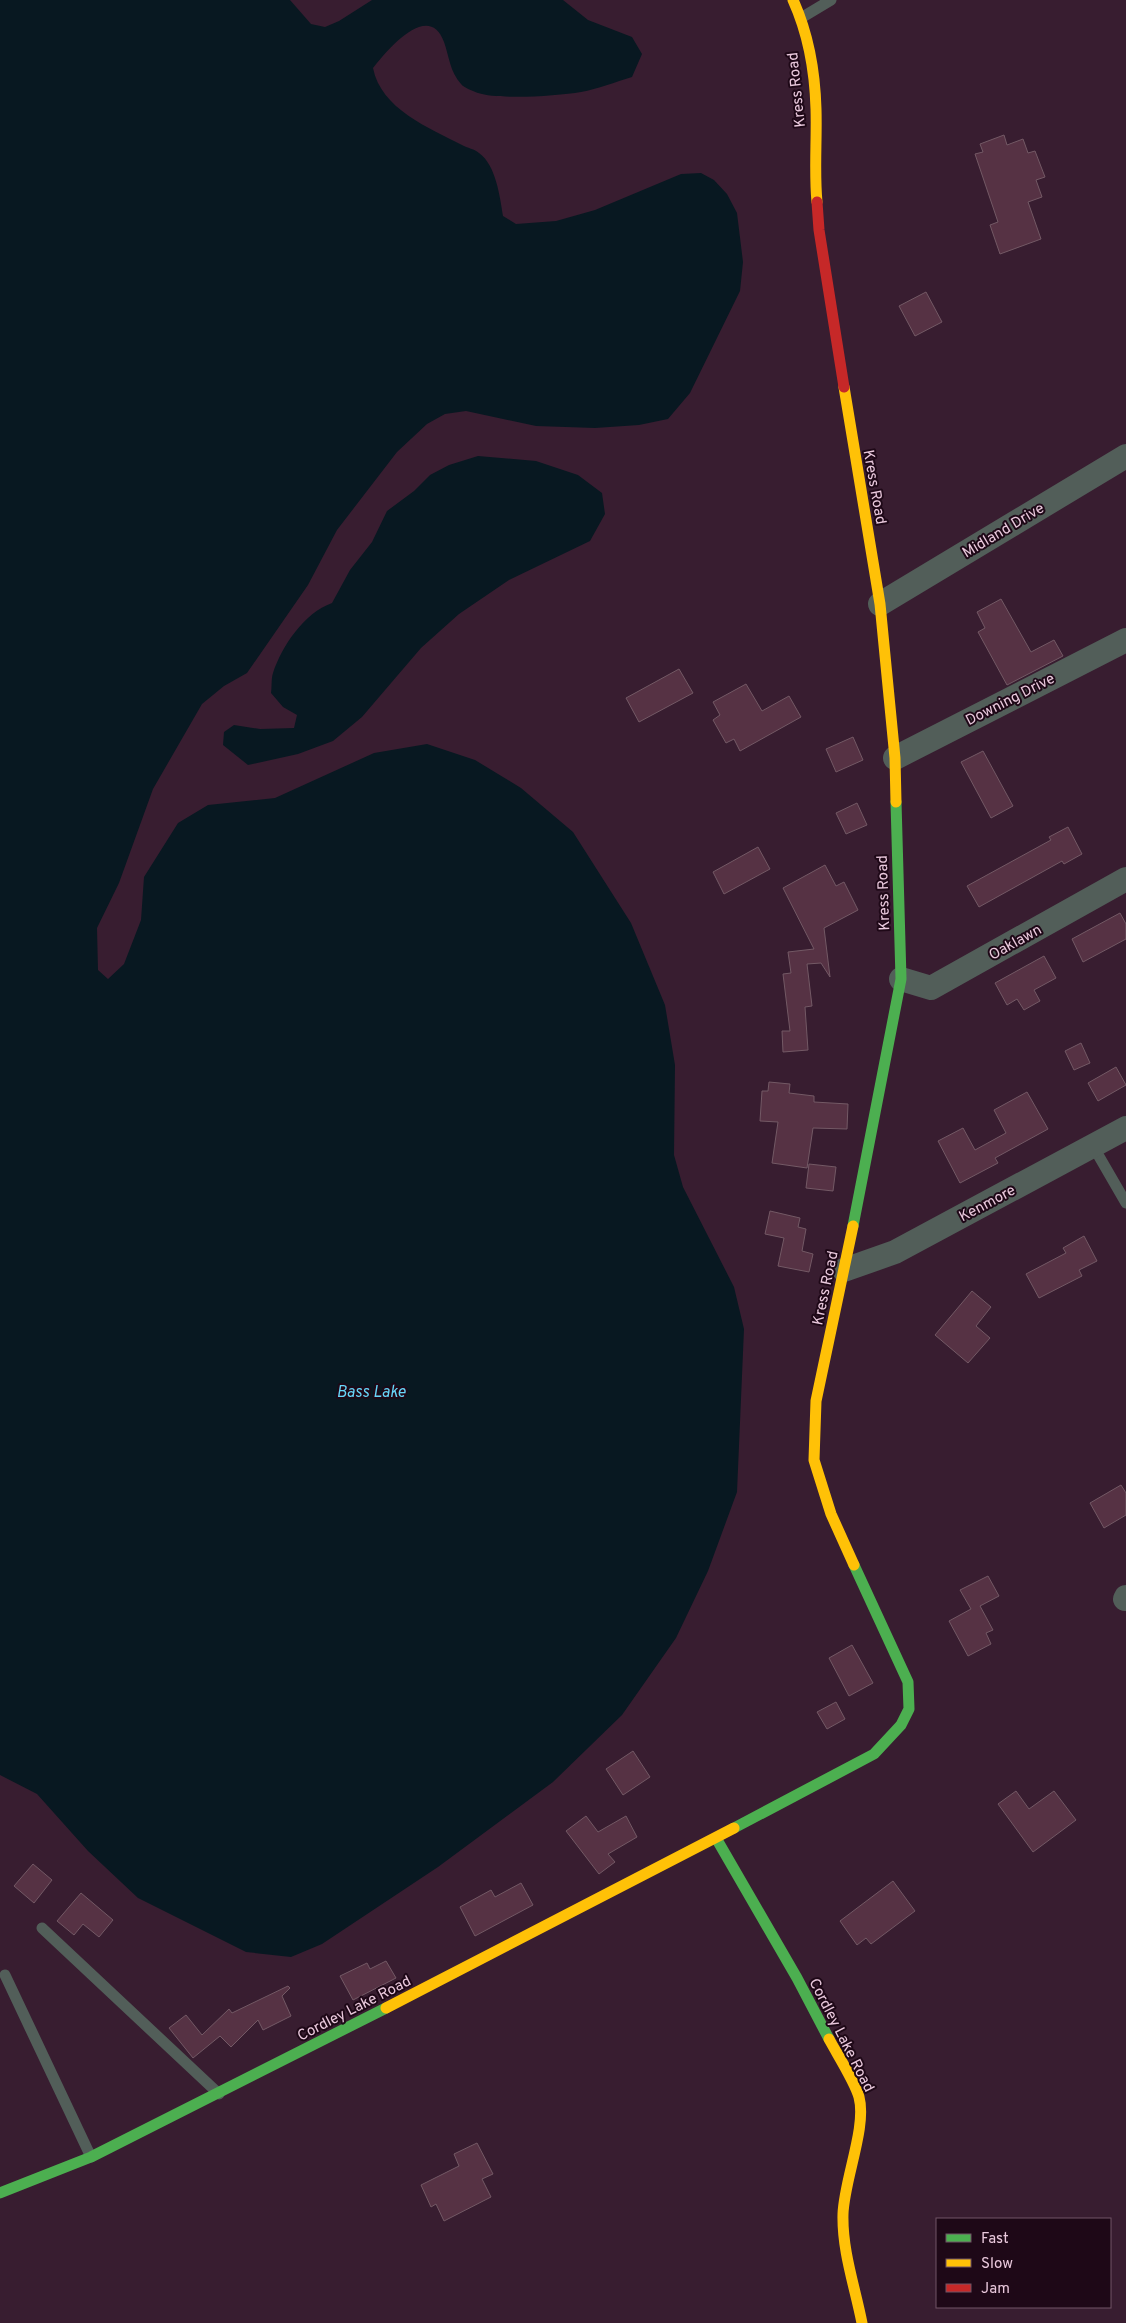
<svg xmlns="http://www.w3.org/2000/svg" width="1126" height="2323" font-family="Overpass,sans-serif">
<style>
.water{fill:#081821}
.building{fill:#563244;stroke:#735965}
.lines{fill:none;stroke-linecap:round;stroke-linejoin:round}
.lane{stroke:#525e59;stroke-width:11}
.street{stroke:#525e59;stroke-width:24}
.fast{stroke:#4caf50;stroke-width:11}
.slow{stroke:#ffc107;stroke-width:11}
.jam{stroke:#c62828;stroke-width:11}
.labels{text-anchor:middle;stroke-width:4;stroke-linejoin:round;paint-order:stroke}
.street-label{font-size:15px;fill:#eac9dd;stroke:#1e0817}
.water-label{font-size:16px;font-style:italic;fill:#67d6f9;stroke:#1e0817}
</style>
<rect width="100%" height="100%" fill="#381d30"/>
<!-- water -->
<path class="water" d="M0,0H290L311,24L325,27L339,21L372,0H563L588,20L632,37L642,54L632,77C615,82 598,89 581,92C557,96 500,100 478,93C473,91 464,88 461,84C450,72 449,56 444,42C429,0 387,50 373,68C381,109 429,128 462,145C467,148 475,149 479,153C496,165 500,197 503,216L516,224L556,221L595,210L681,174L701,173L714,180L727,194L737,213L743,262L740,291L690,393L668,419L639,425L595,428L536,426L466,411L445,414L427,424L397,452L337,530L308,585L247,673L224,686L202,704L153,789L119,883L97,928L98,970L108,979L124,964L141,920L144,877L178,823L208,805L275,798L374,753L427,744L475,760L521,788L573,832L631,923L665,1005L675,1065L674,1155L683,1187L734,1287L744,1329L737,1492L708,1571L676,1638L622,1715L553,1782L438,1867L322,1944L291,1957L246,1952L138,1898L88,1851L37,1794L0,1775Z
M478,456L536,461L578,475L602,493L605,514L590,541L509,580L459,614L421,648L362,717L333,741L298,754L248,765L223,745L224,732L234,725L260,729L294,728L297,715L283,707L271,693C272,687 271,679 273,673C282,646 304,613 332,603L350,570L372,542L387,511L414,491L430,475L449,465Z"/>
<!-- building -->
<path class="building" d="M1004,135L1007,145L1023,139L1028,153L1035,151L1045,177L1036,180L1042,197L1028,202L1041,239L1000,254L990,225L998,222L975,154L983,152L980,144Z
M926,292L942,322L915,336L899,306Z
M1001,599L1031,652L1054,640L1063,656L1007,685L978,632L985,628L977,612Z
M679,669L693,693L639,722L626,698Z
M746,684L762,711L789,696L801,717L740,751L734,739L726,743L713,720L720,715L713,702Z
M853,737L863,760L836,772L826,749Z
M983,751L1013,806L991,818L961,762Z
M857,803L867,825L846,834L836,813Z
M1068,827L1082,854L1064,864L1062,861L979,907L967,886L1051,840L1049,837Z
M758,847L770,869L724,894L713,872Z
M825,865L836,886L844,882L858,910L824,928L830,977L821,963L807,964L812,1006L805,1007L808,1050L783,1052L782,1031H790L783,974L791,973L788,952L814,949L783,888Z
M1120,913L1126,924V939L1083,962L1072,939Z
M1044,956L1056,978L1034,990L1040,1001L1024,1010L1017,999L1007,1005L995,983Z
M1081,1043L1090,1063L1074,1070L1065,1051Z
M1116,1067L1126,1085L1098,1101L1088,1083Z
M769,1082L790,1084L789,1093L814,1096V1102L848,1104L847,1129L813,1128L807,1168L772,1163L778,1122L760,1121L762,1091H768Z
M1027,1092L1048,1129L995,1158L998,1163L960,1183L938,1141L963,1128L975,1150L1006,1133L994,1110Z
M809,1164L836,1167L833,1191L806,1188Z
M770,1211L800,1218L798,1227L806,1229L802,1251L813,1254L809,1272L778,1266L784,1238L765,1234Z
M1084,1236L1097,1261L1079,1270L1082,1276L1039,1298L1026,1274L1066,1253L1063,1248Z
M972,1291L991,1307L976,1326L990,1338L968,1363L935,1335Z
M1121,1485L1126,1493V1515L1104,1528L1090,1503Z
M988,1576L999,1596L980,1606L993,1630L986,1633L991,1644L968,1656L949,1621L971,1609L960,1590Z
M852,1645L873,1683L849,1696L829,1658Z
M836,1702L845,1719L827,1729L817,1712Z
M633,1751L650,1777L623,1795L606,1769Z
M1016,1791L1029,1809L1054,1791L1076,1820L1033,1852L998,1804Z
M586,1816L598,1832L626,1816L637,1837L608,1854L615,1862L599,1874L566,1831Z
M33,1864L52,1880L34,1903L14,1886Z
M893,1881L915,1911L871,1944L866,1938L857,1945L840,1921Z
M521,1883L533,1905L475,1936L460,1907L491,1890L495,1897Z
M81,1893L113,1920L99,1937L83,1924L74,1935L57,1921Z
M386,1961L396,1978L353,2000L340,1976L367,1963L370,1969Z
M288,1986L290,1988L282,1996L291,2016L263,2030L258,2020L231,2047L220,2036L193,2058L169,2028L186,2015L202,2035L229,2009L232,2013Z
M477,2143L493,2174L482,2179L491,2197L444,2221L436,2204L431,2207L421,2185L459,2166L454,2154Z"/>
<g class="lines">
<!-- lane -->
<path class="lane" d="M801,18L831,0
M1093,1146L1126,1203
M42,1928L219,2094
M5,1975L91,2157"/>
<!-- street -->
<path class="street" d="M880,604L1126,456
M895,758L1126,640
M901,979L931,988L1126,879
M844,1270L895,1252L1126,1128
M1125,1599L1126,1597"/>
<!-- fast -->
<path class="fast" d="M853,1226L901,979L896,802
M734,1828L874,1754L901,1725L909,1709L908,1682L854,1565
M716,1838L797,1978L829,2039
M0,2193L91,2157L386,2008"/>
<!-- slow -->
<path class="slow" d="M793,0C808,33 815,73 816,109C817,140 814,171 817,202
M844,387L880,604L895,758L896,802
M853,1226L816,1401L814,1460L831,1514L854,1565
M386,2008L734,1828
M829,2039C837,2054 855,2082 859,2097C867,2127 844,2180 843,2214C842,2251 855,2287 862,2323"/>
<!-- jam -->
<path class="jam" d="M817,202L819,230L844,387"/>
</g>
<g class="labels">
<!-- street labels -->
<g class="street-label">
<text transform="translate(796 90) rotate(-96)" y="5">Kress Road</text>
<text transform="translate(875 487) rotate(80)" y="5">Kress Road</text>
<text transform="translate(1003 530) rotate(-31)" y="5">Midland Drive</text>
<text transform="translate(1010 699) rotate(-27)" y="5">Downing Drive</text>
<text transform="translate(883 893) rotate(-92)" y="5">Kress Road</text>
<text transform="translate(1015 942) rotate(-29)" y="5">Oaklawn</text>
<text transform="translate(987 1203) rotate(-28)" y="5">Kenmore</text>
<text transform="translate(825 1288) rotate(-78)" y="5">Kress Road</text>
<text transform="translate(354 2008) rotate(-27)" y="5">Cordley Lake Road</text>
<text transform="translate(842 2035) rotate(63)" y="5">Cordley Lake Road</text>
</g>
<!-- water labels -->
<g class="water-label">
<text x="371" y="1397">Bass Lake</text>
</g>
</g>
<!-- legend -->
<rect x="936" y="2218" width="175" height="90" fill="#1e0817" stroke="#705566"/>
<rect x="946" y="2234" width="25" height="8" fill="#4caf50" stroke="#705566"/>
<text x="981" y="2243" font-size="15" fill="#eac9dd">Fast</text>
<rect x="946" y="2259" width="25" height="8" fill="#ffc107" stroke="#705566"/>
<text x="981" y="2268" font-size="15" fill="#eac9dd">Slow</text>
<rect x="946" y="2284" width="25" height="8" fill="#c62828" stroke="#705566"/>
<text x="981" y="2293" font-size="15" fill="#eac9dd">Jam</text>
</svg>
